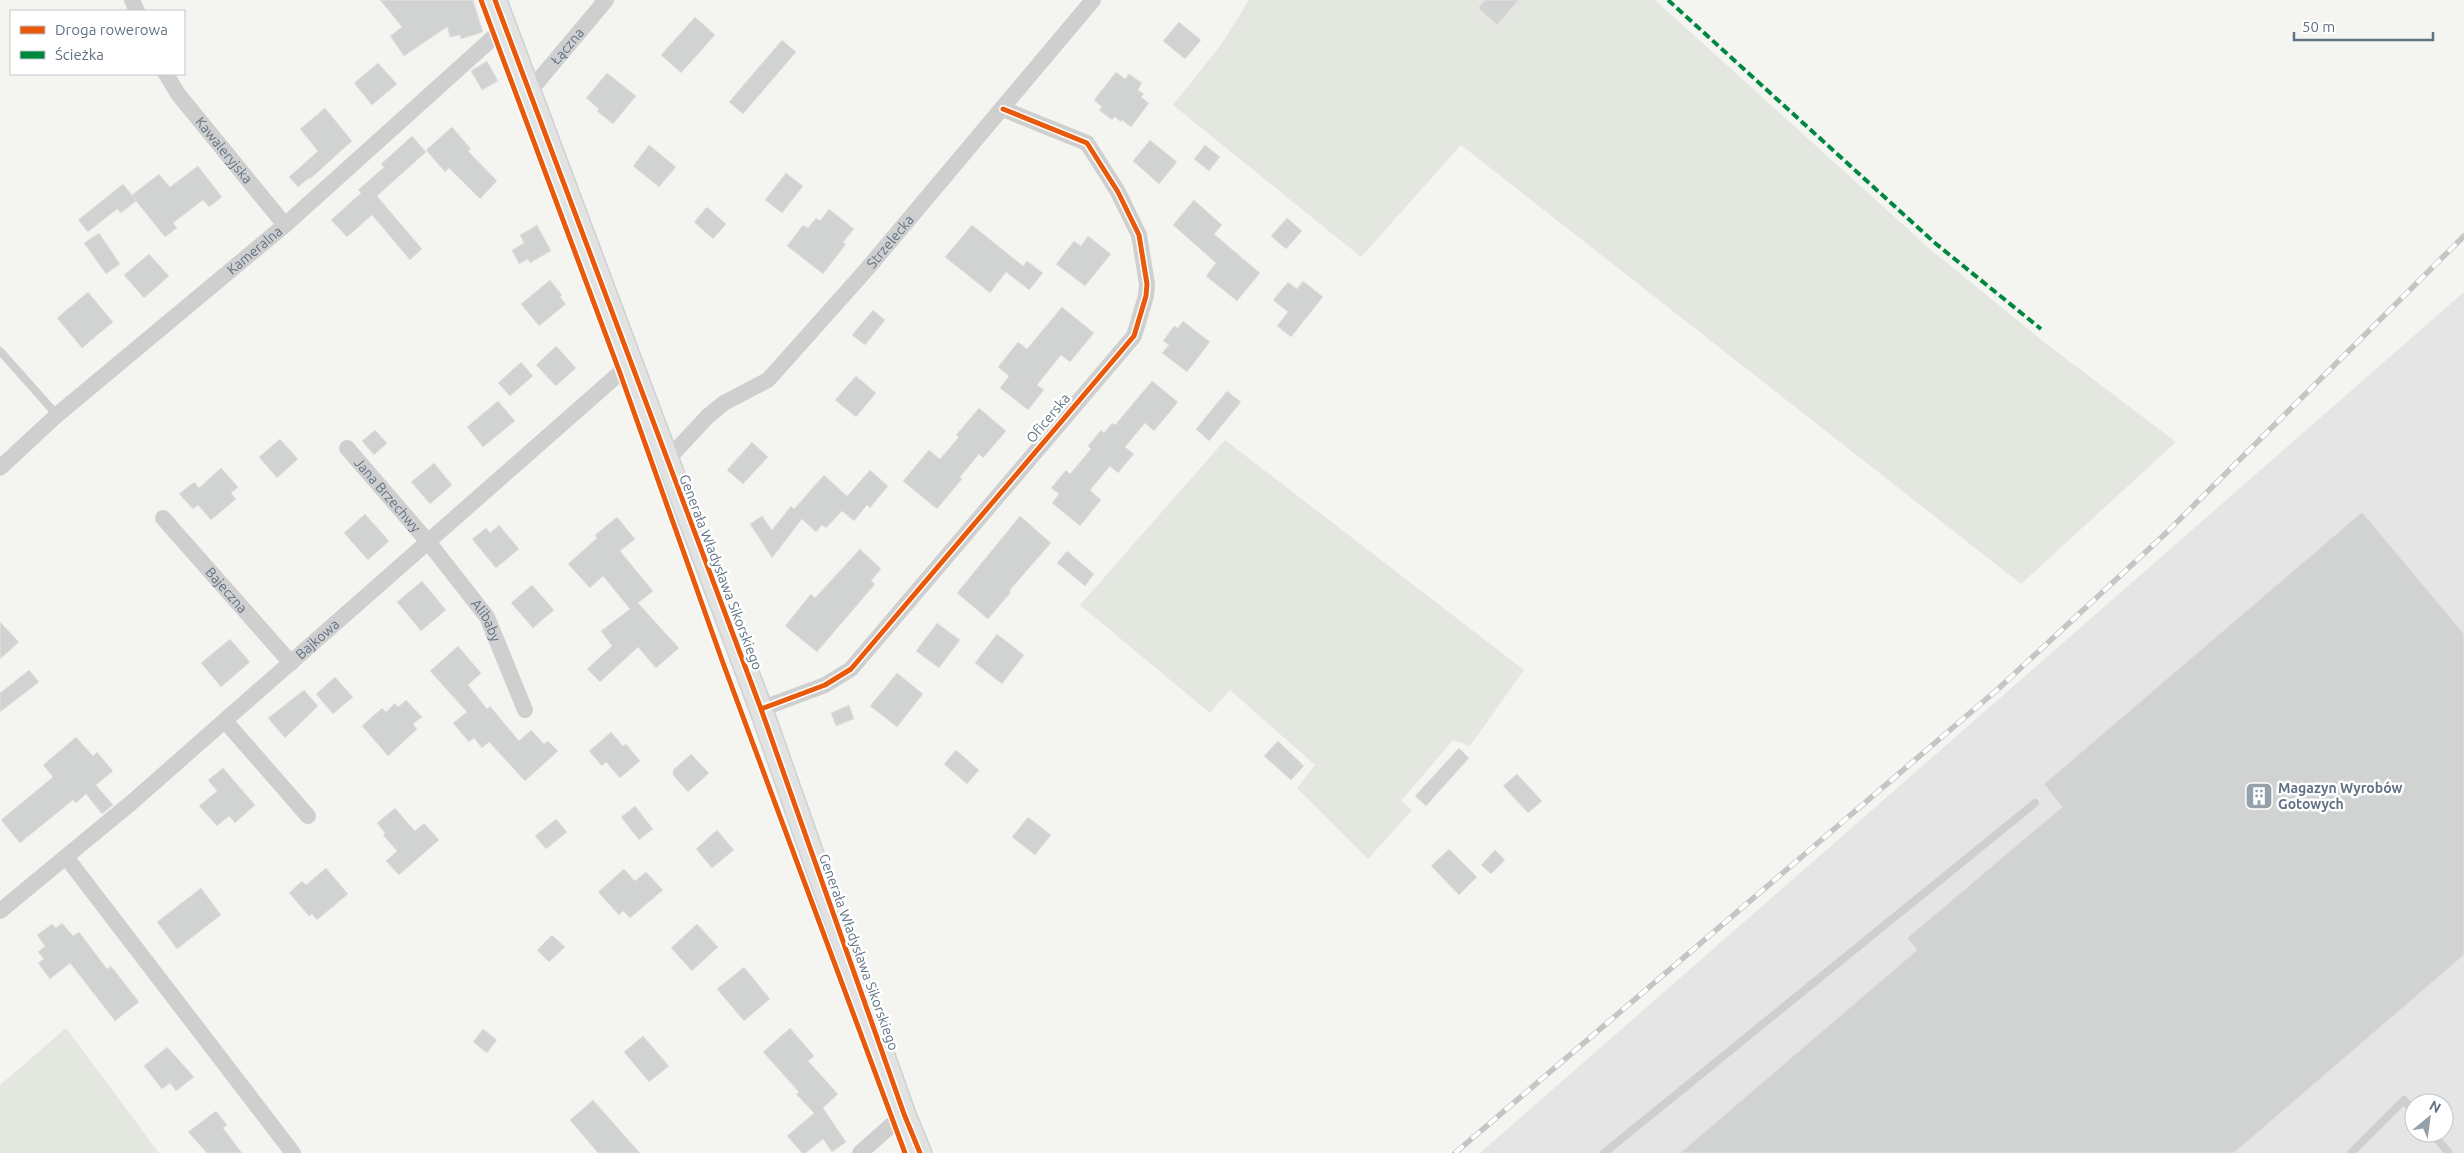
<svg xmlns="http://www.w3.org/2000/svg" width="2464" height="1153" font-family="Ubuntu,sans-serif">
<style>
.built{fill:#e4e5e4;fill-rule:evenodd}
.green{fill:#e3e7df}
.building{fill:#d1d2d2;stroke:#e3e3e1}
.lines{fill:none;stroke-linecap:round;stroke-linejoin:round}
.secondary-casing{stroke:#d0d1d2;stroke-width:25}
.lane{stroke:#cfcfd0;stroke-width:8}
.street{stroke:#cfcfd0;stroke-width:16}
.secondary{stroke:#e1e2e2;stroke-width:22}
.rail-casing{stroke:#c4c5c6;stroke-width:5.5}
.rail{stroke:#fff;stroke-width:4;stroke-dasharray:11;stroke-linecap:butt}
.quiet{stroke:#00873e;stroke-width:4;stroke-dasharray:8 4;stroke-linecap:butt}
.cycleway-casing{stroke:#fff;stroke-width:8}
.cycleway{stroke:#e8590c;stroke-width:5}
.labels{text-anchor:middle;stroke-width:5;stroke-linejoin:round;paint-order:stroke}
.street-label{font-size:14px;fill:#617284;stroke:#fff}
.poi-label{font-size:14px;font-weight:bold;fill:#617284;stroke:#fff;text-anchor:start}
</style>
<rect width="100%" height="100%" fill="#f4f4f1"/>
<!-- built -->
<path class="built" d="M2464,292V1153H1480ZM2414,1103H2444V1133H2414Z"/>
<!-- green -->
<path class="green" d="M1249,0H1655L1931,250L2049,346L2176,442L2021,584L1461,145L1361,257L1173,105L1221,45Z
M1225,440L1524,670L1470,746L1453,740L1401,801L1412,810L1368,859L1297,788L1315,765L1230,690L1210,713L1080,605Z
M66,1028L159,1153H0V1085Z"/>
<!-- building -->
<path class="building" d="M380,0H473L483,32L461,39L460,35L450,37L447,27L404,56L390,36L402,27Z
M1485,0H1519L1497,25L1478,8Z
M695,17L715,35L681,73L661,55Z
M1179,22L1201,40L1185,59L1163,41Z
M782,40L796,52L743,114L729,102Z
M487,61L498,81L482,90L471,71Z
M378,63L397,84L372,105L354,83Z
M1116,72L1125,79L1129,74L1142,83L1138,90L1144,94L1141,97L1149,103L1131,127L1122,120L1121,122L1115,117L1112,120L1099,110L1102,107L1094,100Z
M607,73L636,96L613,124L597,111L599,109L586,98Z
M325,108L352,141L310,179L309,178L298,187L289,177L318,151L300,129Z
M452,127L471,149L468,151L497,181L480,199L449,168L445,172L426,150Z
M412,136L426,152L377,196L422,249L410,260L372,215L347,237L331,220L361,193L358,190L384,167L381,164Z
M1150,140L1177,162L1159,184L1133,161Z
M649,145L676,167L659,187L633,166Z
M1205,145L1220,157L1209,171L1194,159Z
M198,166L222,197L209,207L203,200L173,223L177,228L165,237L136,201L121,213L117,209L88,232L78,220L123,184L136,200L132,195L159,174L170,187Z
M786,173L803,186L782,213L765,200Z
M1194,200L1222,225L1214,234L1260,273L1237,301L1206,276L1216,263L1173,225Z
M707,207L726,224L713,239L694,222Z
M829,209L854,229L843,242L846,244L823,274L787,246L803,225L808,228L816,218L820,221Z
M1287,218L1302,231L1286,249L1271,236Z
M537,225L551,251L530,263L528,259L519,264L512,250L524,243L520,235Z
M972,225L1023,266L1027,261L1043,273L1029,290L1006,272L990,293L945,257Z
M99,233L120,264L106,274L84,243Z
M1088,236L1111,254L1085,286L1056,264L1074,241L1081,246Z
M149,254L169,276L144,298L124,275Z
M550,280L562,295L560,297L566,304L539,326L521,304Z
M1303,281L1323,297L1291,337L1277,326L1288,312L1273,300L1288,282L1297,289Z
M88,292L113,322L82,348L57,318Z
M1062,307L1094,333L1070,362L1061,355L1037,385L1044,390L1028,410L1000,388L1009,376L998,367L1018,342L1027,349Z
M873,310L885,320L865,345L852,335Z
M1183,321L1210,342L1187,372L1162,353L1169,345L1163,341L1174,326L1178,328Z
M556,346L576,368L556,386L536,365Z
M521,362L533,376L510,396L498,383Z
M856,376L876,393L856,417L835,400Z
M1152,381L1178,402L1154,431L1145,423L1125,447L1134,454L1118,473L1110,466L1090,490L1101,500L1080,526L1052,503L1059,494L1051,488L1066,470L1070,474L1091,449L1088,446L1101,430L1104,433L1112,423L1115,425Z
M1227,391L1241,402L1209,441L1196,429Z
M498,401L515,421L483,447L467,427Z
M979,408L1006,431L983,458L979,454L960,477L962,479L937,509L903,481L929,450L940,459L959,437L956,435Z
M375,430L387,443L374,455L362,441Z
M280,439L298,459L277,478L259,457Z
M752,442L768,457L743,484L727,470Z
M434,463L452,485L430,504L411,482Z
M221,468L238,487L231,493L236,499L211,520L198,505L193,509L179,494L194,482L199,488Z
M870,470L888,486L870,508L867,505L854,521L842,511L826,528L822,525L816,532L802,519L772,558L750,524L762,516L772,530L791,506L794,509L824,475L847,496Z
M2362,512L2464,634V955L2234,1153H1680L1917,950L1907,938L2062,807L2044,784Z
M365,514L389,541L368,560L344,533Z
M1020,516L1051,543L1009,591L1011,592L988,619L957,593Z
M617,517L635,539L620,551L653,591L638,603L679,648L656,668L638,647L600,682L587,669L612,646L601,631L630,609L603,576L590,588L568,564L597,538L595,535Z
M499,525L519,549L496,568L472,539L486,528L490,533Z
M860,549L881,569L871,581L875,584L817,652L785,626L811,594L815,598Z
M1067,551L1094,574L1085,586L1057,563Z
M422,581L446,610L421,631L397,602Z
M532,585L554,610L533,628L511,603Z
M0,622L19,642L0,659Z
M937,623L960,640L939,668L916,651Z
M997,634L1024,655L1002,684L975,663Z
M230,639L250,662L221,687L201,663Z
M458,646L481,673L468,685L487,709L490,706L519,741L531,730L544,744L548,741L558,751L525,781L489,742L482,748L474,738L469,742L453,723L467,712L430,671Z
M29,670L39,682L0,712V693Z
M897,673L923,694L897,727L870,706Z
M335,677L353,697L333,714L316,694Z
M304,690L318,706L285,738L268,718Z
M406,700L422,717L413,724L417,729L388,756L362,726L382,708L386,712L395,703L398,707Z
M849,705L854,719L836,726L831,713Z
M611,732L623,746L626,744L640,761L620,778L606,762L602,766L589,751Z
M76,737L93,756L97,752L113,771L96,785L113,805L102,814L86,794L76,803L73,800L20,843L1,820L53,777L43,765Z
M1278,741L1304,766L1291,780L1264,756Z
M1459,748L1469,758L1426,806L1415,796Z
M956,750L979,770L967,784L944,764Z
M691,754L709,773L688,792L673,775V770Z
M223,768L255,805L235,823L229,816L217,826L199,806L217,791L208,780Z
M1517,774L1542,801L1528,813L1503,786Z
M635,806L653,829L639,840L621,817Z
M395,808L415,831L424,823L439,840L399,875L386,861L397,851L383,835L385,833L377,823Z
M1028,817L1051,835L1035,855L1012,837Z
M556,819L567,832L546,849L535,836Z
M717,830L734,850L712,868L696,849Z
M1449,849L1477,877L1459,895L1431,866Z
M1495,850L1505,860L1491,874L1481,865Z
M326,868L348,894L317,920L312,914L309,916L289,893L302,881L306,885Z
M624,869L635,881L646,872L663,890L630,918L623,911L619,915L598,892Z
M201,888L221,915L177,949L157,922Z
M62,923L73,936L79,932L107,969L111,966L139,1002L115,1021L70,963L50,979L38,963L44,959L38,952L45,946L37,935L52,924L56,928Z
M697,924L718,947L692,971L671,948Z
M552,935L565,947L549,962L537,950Z
M744,967L770,999L744,1021L717,989Z
M790,1028L814,1056L808,1061L838,1094L823,1108L846,1142L832,1152L823,1139L806,1153H802L787,1136L814,1113L796,1094L799,1092L763,1052Z
M483,1029L497,1040L487,1053L473,1042Z
M643,1036L669,1066L649,1082L624,1052Z
M167,1047L194,1077L176,1091L170,1083L162,1089L144,1066Z
M593,1100L640,1153H598L570,1120Z
M216,1111L227,1125L223,1128L242,1153H207L188,1132Z"/>
<g class="lines">
<defs>
<path id="secondary" d="M495,0L761,709L904,1114L920,1153"/>
</defs>
<!-- secondary casing -->
<use href="#secondary" class="secondary-casing"/>
<!-- lane -->
<path class="lane" d="M0,351L57,415
M2432,1133L2449,1153
M1604,1153L2035,803
M2351,1153L2404,1100L2414,1112"/>
<!-- street -->
<g class="street">
<path d="M132,0L137,11"/>
<path id="s1" d="M166,74L178,94L285,225"/>
<path id="s2" d="M528,93L606,0"/>
<path id="s3" d="M347,448L429,543L487,617L525,710"/>
<path id="s4" d="M667,460L708,416L724,403L768,380L867,269L1093,0"/>
<path id="s5" d="M0,468L57,415L285,225L505,27"/>
<path id="s6" d="M163,518L291,663"/>
<path d="M761,709L825,685L851,669L1134,336L1146,296L1147,284L1139,235L1118,192L1087,143L1003,109"/>
<path d="M225,721L308,816"/>
<path d="M66,857L293,1153"/>
<path id="s7" d="M0,911L131,803L630,364"/>
<path d="M860,1153L904,1114"/>
</g>
<!-- secondary -->
<use href="#secondary" class="secondary"/>
<defs>
<path id="rail" d="M1455,1153L1998,689L2164,535L2464,236"/>
</defs>
<!-- rail casing -->
<use href="#rail" class="rail-casing"/>
<!-- rail -->
<use href="#rail" class="rail"/>
<!-- quiet -->
<path class="quiet" d="M1668,0L1935,243L2041,329"/>
<defs>
<path id="cycleway" d="M481,0L620,373L723,663L905,1153
M495,0L761,709L904,1114L920,1153
M761,709L825,685L851,669L1134,336L1146,296L1147,284L1139,235L1118,192L1087,143L1003,109"/>
</defs>
<!-- cycleway casing -->
<use href="#cycleway" class="cycleway-casing"/>
<!-- cycleway -->
<use href="#cycleway" class="cycleway"/>
</g>
<!-- icons -->
<defs>
<symbol id="building-square" viewBox="-11 -11 22 22"><rect x="-9" y="-9" width="18" height="18" rx="4" fill="#94a0aa" stroke="#fff"/><path d="M-4-6H4V6H1V3H-1V6H-4ZM-2.5-4.3h1.7v1.8h-1.7ZM.8-4.3h1.7v1.8H.8ZM-2.5-1h1.7V.8h-1.7ZM.8-1h1.7V.8H.8Z" fill="#fff"/></symbol>
</defs>
<g fill-rule="evenodd">
<use href="#building-square" x="2243" y="780" width="32" height="32"/>
</g>
<g class="labels">
<!-- street labels -->
<g class="street-label">
<text dy="5" stroke="none"><textPath href="#s2" startOffset="61">Łączna</textPath></text>
<text dy="5" stroke="none"><textPath href="#s1" startOffset="96">Kawaleryjska</textPath></text>
<text dy="5" stroke="none"><textPath href="#s4" startOffset="315">Strzelecka</textPath></text>
<text dy="5" stroke="none"><textPath href="#s5" startOffset="335">Kameralna</textPath></text>
<text transform="translate(1048 418) rotate(-50)" y="5">Oficerska</text>
<text dy="5" stroke="none"><textPath href="#s3" startOffset="62">Jana Brzechwy</textPath></text>
<text transform="translate(721 572) rotate(69)" y="5">Generała Władysława Sikorskiego</text>
<text dy="5" stroke="none"><textPath href="#s6" startOffset="96">Bajeczna</textPath></text>
<text dy="5" stroke="none"><textPath href="#s3" startOffset="222">Alibaby</textPath></text>
<text dy="5" stroke="none"><textPath href="#s7" startOffset="418">Bajkowa</textPath></text>
<text transform="translate(859 952) rotate(70)" y="5">Generała Władysława Sikorskiego</text>
</g>
<!-- poi labels -->
<g class="poi-label">
<text x="2278" y="793">Magazyn Wyrobów<tspan x="2278" dy="16">Gotowych</tspan></text>
</g>
</g>
<!-- legend -->
<rect x="10" y="10" width="175" height="65" fill="#ffffff" stroke="#c0c7ce"/>
<rect x="20" y="26" width="25" height="8" fill="#e8590c" stroke="#c0c7ce"/>
<text x="55" y="35" font-size="15" fill="#617284">Droga rowerowa</text>
<rect x="20" y="51" width="25" height="8" fill="#00873e" stroke="#c0c7ce"/>
<text x="55" y="60" font-size="15" fill="#617284">Ścieżka</text>
<!-- north arrow -->
<g transform="translate(2429 1118) rotate(29)"><circle r="24" fill="#ffffff" stroke="#c0c7ce"/>
<path d="M0-4L9 19L0 12L-9 19Z" fill="#94a0aa"/>
<text y="-8" font-size="14" font-weight="bold" text-anchor="middle" fill="#617284">N</text>
</g>
<!-- scale -->
<path d="M2294 32v8h139v-8" fill="none" stroke="#617284" stroke-width="2.5"/>
<text x="2302" y="32" font-size="15" fill="#617284" stroke="#ffffff" stroke-width="4" paint-order="stroke">50 m</text>
</svg>
